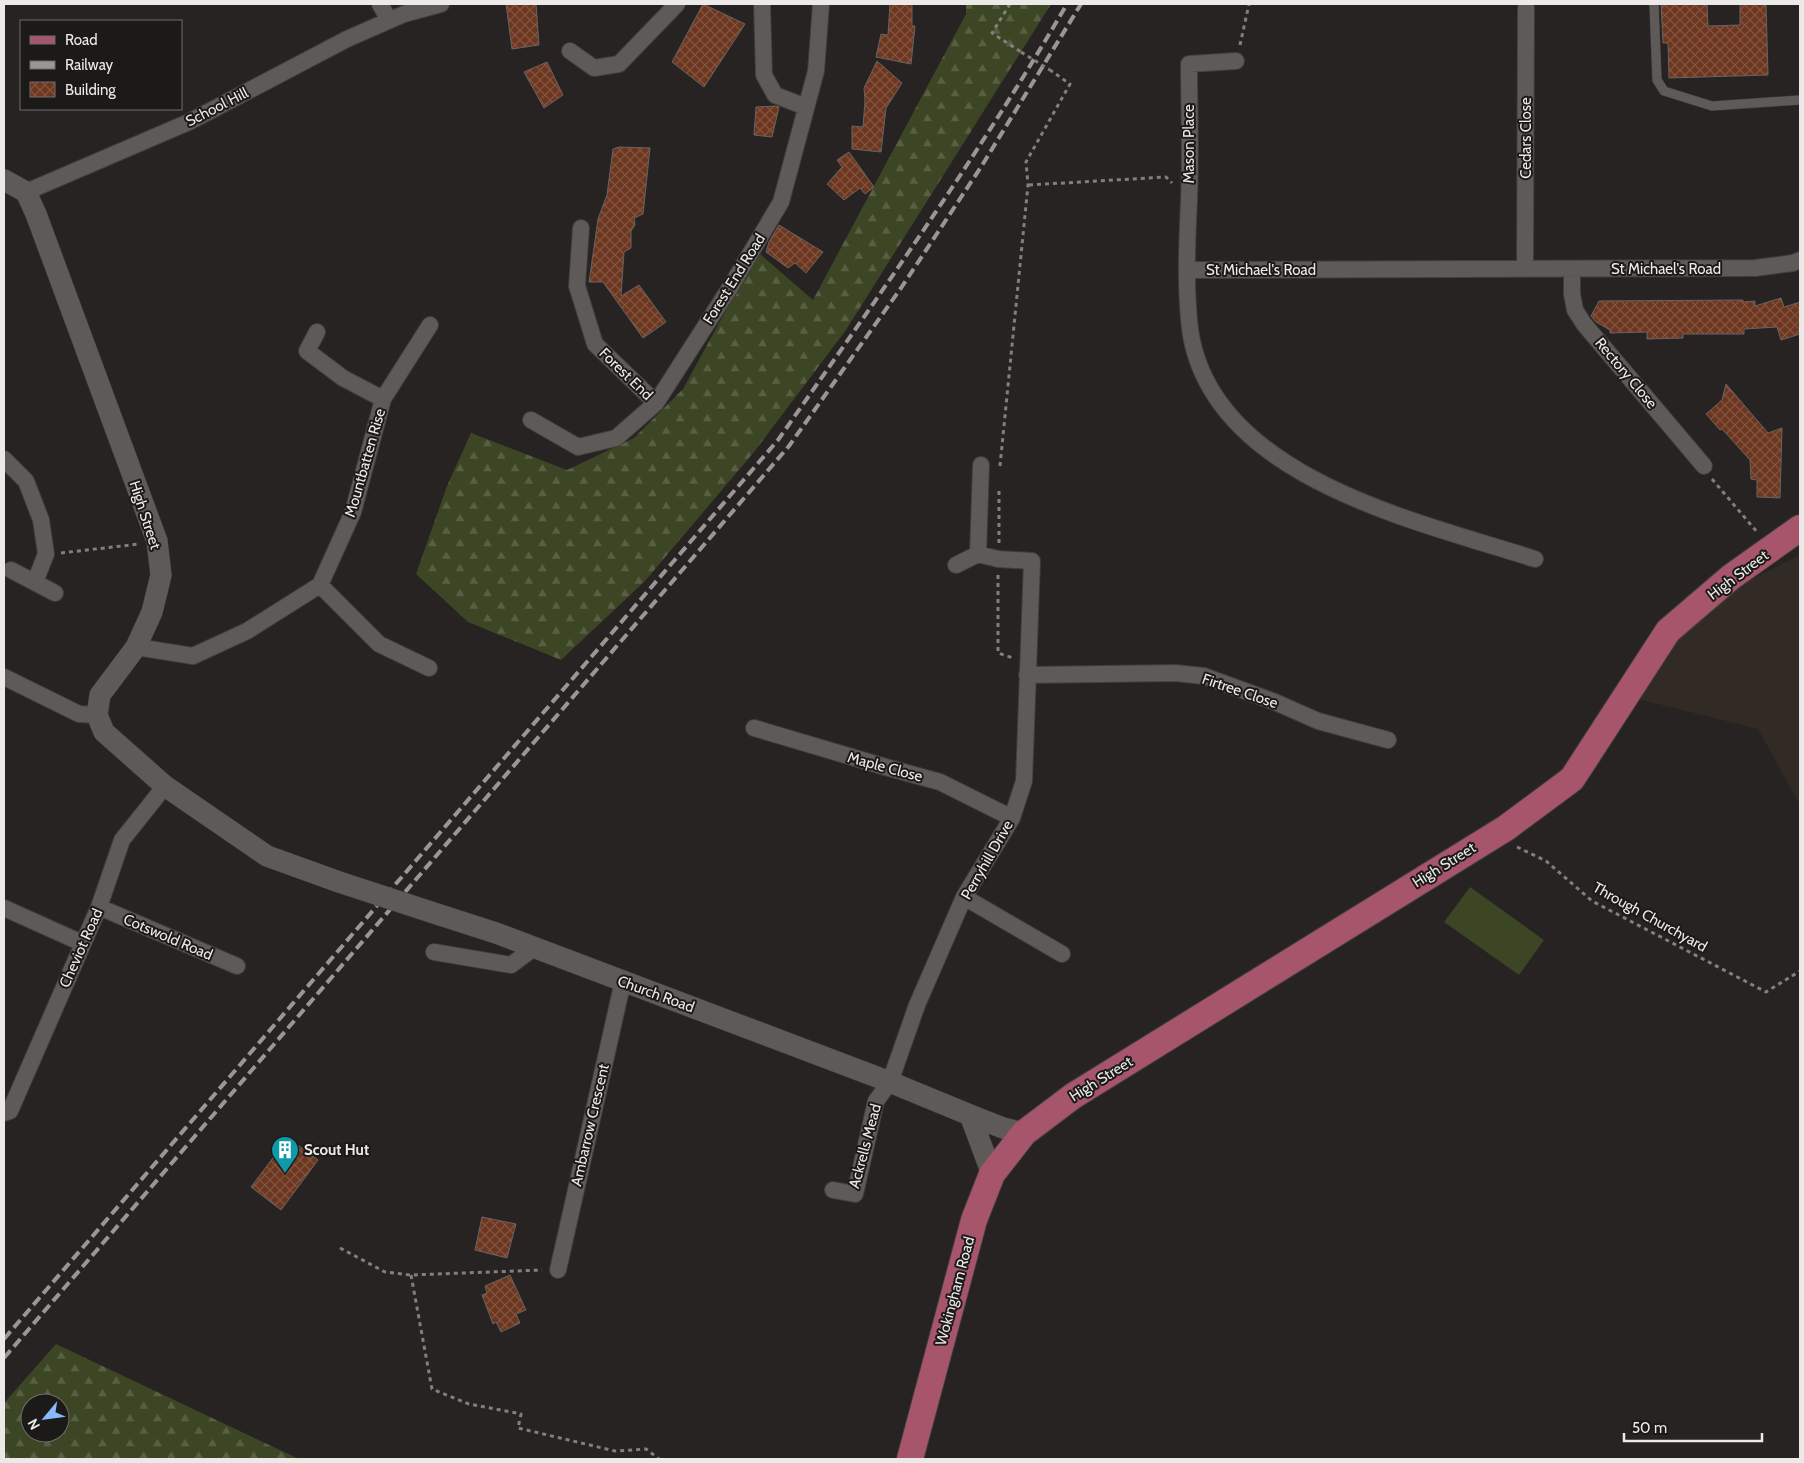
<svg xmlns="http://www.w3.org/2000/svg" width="1804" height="1463" font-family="Cabin,sans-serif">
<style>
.built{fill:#322a25}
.forest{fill:url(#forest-firs);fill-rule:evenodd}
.pitch{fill:#3c4524}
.building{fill:url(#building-cross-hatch);stroke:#676462}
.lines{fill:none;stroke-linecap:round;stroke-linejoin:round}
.service-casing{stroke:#3f3e3c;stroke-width:10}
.minor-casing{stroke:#3f3e3c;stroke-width:18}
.tertiary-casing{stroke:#3f3e3c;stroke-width:22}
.primary-casing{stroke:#3f3e3c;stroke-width:28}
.path{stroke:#82807f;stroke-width:3;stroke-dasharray:4 4;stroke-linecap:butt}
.service{stroke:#5d5a58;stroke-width:9}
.minor{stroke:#5d5a58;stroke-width:16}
.tertiary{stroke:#5d5a58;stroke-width:21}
.primary{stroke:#a7556b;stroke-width:26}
.rail{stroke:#999796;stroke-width:4;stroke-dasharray:10 5;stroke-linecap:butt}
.tertiary-bridge-casing{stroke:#3f3e3c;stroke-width:22;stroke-linecap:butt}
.path-bridge{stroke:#82807f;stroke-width:3;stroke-dasharray:4 4;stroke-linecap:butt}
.tertiary-bridge{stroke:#5d5a58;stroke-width:21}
.labels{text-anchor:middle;stroke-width:4;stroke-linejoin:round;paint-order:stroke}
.street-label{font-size:15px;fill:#ebeae9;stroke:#1c1a18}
.poi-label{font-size:15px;font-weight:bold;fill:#ebeae9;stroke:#1c1a18;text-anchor:start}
</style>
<defs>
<pattern id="forest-firs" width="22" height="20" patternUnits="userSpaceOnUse" patternTransform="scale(1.25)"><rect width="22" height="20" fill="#3c4524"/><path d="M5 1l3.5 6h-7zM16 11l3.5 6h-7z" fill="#586044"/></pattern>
<pattern id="building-cross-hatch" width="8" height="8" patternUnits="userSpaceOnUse" patternTransform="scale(1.25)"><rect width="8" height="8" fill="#6d361f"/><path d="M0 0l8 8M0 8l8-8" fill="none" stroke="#825340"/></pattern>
</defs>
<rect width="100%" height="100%" fill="#262322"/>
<!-- built -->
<path class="built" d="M1800,555V805L1758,729L1638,699L1677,639L1740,585Z"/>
<!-- forest -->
<path class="forest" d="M966,4H1051L846,330L754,452L645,581L561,660L468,622L416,574L447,486L471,433L567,470L634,438L683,389L742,281L760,254L813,300L966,14Z
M56,1344L299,1459H4V1403ZM30,1403H60V1433H30Z"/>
<!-- pitch -->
<path class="pitch" d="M1470,887L1544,940L1519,975L1444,922Z"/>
<!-- building -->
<path class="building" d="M506,4H536L539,45L512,49Z
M703,4L745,24L704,87L672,62Z
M890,4H912V26H915L911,64L876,57L881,34L888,35Z
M1661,4H1707L1708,26L1740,25V4H1766L1768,75L1669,78L1668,43H1663Z
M877,61L902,83L886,108L881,152L852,149V126L863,127L865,101L864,88Z
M547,62L563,95L544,108L524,72Z
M776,106L779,107L772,137L754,135L756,107Z
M619,147L650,148L643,214L634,218L635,225L631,231V248L624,252L621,296L639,285L666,322L643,338L603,282H589L598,219L607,195L613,149Z
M849,152L874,187L865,194L860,188L844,200L827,184L842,167L837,160Z
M779,225L823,252L806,273L795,263L788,268L766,252L769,242Z
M1781,298L1784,307L1800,302V334L1781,340L1777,327L1744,329V334H1683V338L1647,339V332L1610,333V330L1596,322L1591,316L1599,301L1743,300V302L1755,301V306Z
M1726,384L1768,433L1782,428L1780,498L1757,497V480L1751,479L1750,460L1722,429L1720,430L1706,414L1722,400Z
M288,1138L318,1160L281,1210L251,1187Z
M482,1217L516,1224L507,1258L475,1250Z
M510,1275L526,1310L516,1314L520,1323L501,1332L496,1322L493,1324L482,1295L487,1293L485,1286Z"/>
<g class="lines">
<defs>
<path id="service" d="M1654,4L1657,80L1664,91L1712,106L1800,100"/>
<path id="minor" d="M380,4L389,20
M762,4L764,75L775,95L806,107
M570,51L594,68L619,64L677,4
M1236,61L1189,64C1189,110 1191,155 1189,200C1187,242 1185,287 1190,329C1210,477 1417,521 1535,559
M26,192L189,122L347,39L404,14L441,4
M581,228L577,286L595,344L656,403
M1525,269L1526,8
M1572,269V294L1575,310L1584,324L1704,466
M1188,270L1755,268L1793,263L1800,260
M317,332L307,351L343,378L383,399
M531,420L578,447L616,438L656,403L731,286L781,202L816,71L821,4
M4,459L26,481L41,520L46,554L35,582
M978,554L981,465
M11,570L55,593
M320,585L379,644L429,668
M136,647L193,656L247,631L320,585L353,512L383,399L430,325
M1027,675L1175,673L1204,676L1275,702L1318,721L1388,740
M4,677L79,714L97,715
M754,728L882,766L940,782L1012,818
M964,897L1062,954
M99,907L237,966
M4,908L82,943
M434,952L511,965L535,947
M4,1113L10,1111L99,907L122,840L165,786
M833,1190L855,1194L876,1101L890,1082L917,1005L964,897L1012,818L1024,781L1032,561L998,559L978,554L956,565
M558,1270L623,981"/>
<path id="tertiary" d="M4,180L26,192L36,214L157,541L161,575L152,612L136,647L100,695L97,715L104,732L165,786L267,856L339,882
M440,915L496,933L890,1082L970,1115L1003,1128L1024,1133
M970,1115L992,1174"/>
<path id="primary" d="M910,1459L974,1220L992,1174L1024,1133L1073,1096L1506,828L1572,779L1668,631L1731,577L1800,528"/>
</defs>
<!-- service casing -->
<use href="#service" class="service-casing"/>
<!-- minor casing -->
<use href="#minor" class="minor-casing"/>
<!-- tertiary casing -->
<use href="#tertiary" class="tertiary-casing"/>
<!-- primary casing -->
<use href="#primary" class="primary-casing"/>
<!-- path -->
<path class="path" d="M1010,4L992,33L1021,52
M1240,45L1249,4
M1029,185L1166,177L1172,183
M1000,466L1028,185L1026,162L1070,84L1050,70
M1712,479L1757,532
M999,543V487
M61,553L139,544
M998,575V653L1013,658
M1517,847L1546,861L1592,901L1766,992L1800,971
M340,1248L385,1272L411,1275L542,1270
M411,1275L432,1389L469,1404L521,1414L518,1428L615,1451L646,1449L659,1459"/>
<!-- service -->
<use href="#service" class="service"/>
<!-- minor -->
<use href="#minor" class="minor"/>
<!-- tertiary -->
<use href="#tertiary" class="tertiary"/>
<!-- primary -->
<use href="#primary" class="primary"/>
<!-- rail -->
<path class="rail" d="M4,1339L778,440C878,297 979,155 1067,4
M4,1358L789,446L901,288L981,167L1081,4"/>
<defs>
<path id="tertiary-bridge" d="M339,882L440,915"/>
</defs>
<!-- tertiary-bridge casing -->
<use href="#tertiary-bridge" class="tertiary-bridge-casing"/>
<!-- path-bridge -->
<path class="path-bridge" d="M1021,52L1050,70"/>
<!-- tertiary-bridge -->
<use href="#tertiary-bridge" class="tertiary-bridge"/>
</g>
<!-- icons -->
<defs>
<symbol id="building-pin" viewBox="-11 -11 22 30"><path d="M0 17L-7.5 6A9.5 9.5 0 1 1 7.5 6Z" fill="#0f9aa8" stroke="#1c1a18"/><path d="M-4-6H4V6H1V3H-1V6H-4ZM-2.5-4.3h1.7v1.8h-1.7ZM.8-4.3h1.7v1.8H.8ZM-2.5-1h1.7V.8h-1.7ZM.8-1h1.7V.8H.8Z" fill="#fff"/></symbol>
</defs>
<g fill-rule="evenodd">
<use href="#building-pin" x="269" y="1134" width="32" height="43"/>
</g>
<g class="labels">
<!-- street labels -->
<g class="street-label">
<text transform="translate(217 107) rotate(-27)" y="5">School Hill</text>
<text transform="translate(1526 138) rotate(-90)" y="5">Cedars Close</text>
<text transform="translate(1189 144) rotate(-90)" y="5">Mason Place</text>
<text x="1666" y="274">St Michael's Road</text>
<text x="1261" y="275">St Michael's Road</text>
<text transform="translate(734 279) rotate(-58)" y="5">Forest End Road</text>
<text transform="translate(1626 373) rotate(50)" y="5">Rectory Close</text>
<text transform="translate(626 374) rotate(44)" y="5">Forest End</text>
<text transform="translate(365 463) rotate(-74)" y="5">Mountbatten Rise</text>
<text transform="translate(145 515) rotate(72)" y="5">High Street</text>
<text transform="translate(1738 575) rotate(-37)" y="5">High Street</text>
<text transform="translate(1240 691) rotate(19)" y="5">Firtree Close</text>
<text transform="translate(885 767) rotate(15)" y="5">Maple Close</text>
<text transform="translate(987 860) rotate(-60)" y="5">Perryhill Drive</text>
<text transform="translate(1444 865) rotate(-32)" y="5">High Street</text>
<text transform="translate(1650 917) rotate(29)" y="5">Through Churchyard</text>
<text transform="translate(168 937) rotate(23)" y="5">Cotswold Road</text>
<text transform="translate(81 948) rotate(-66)" y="5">Cheviot Road</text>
<text transform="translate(656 994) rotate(20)" y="5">Church Road</text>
<text transform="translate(1101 1079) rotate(-32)" y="5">High Street</text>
<text transform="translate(590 1125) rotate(-77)" y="5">Ambarrow Crescent</text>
<text transform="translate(865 1146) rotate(-75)" y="5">Ackrells Mead</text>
<text transform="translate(955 1291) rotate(-75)" y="5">Wokingham Road</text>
</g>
<!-- poi labels -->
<g class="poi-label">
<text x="304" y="1155">Scout Hut</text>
</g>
</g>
<!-- border -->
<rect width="1804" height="1463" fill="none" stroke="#ebeae9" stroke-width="10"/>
<!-- legend -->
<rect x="20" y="20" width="162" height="90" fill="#1c1a18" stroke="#6f6d6c"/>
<rect x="30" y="36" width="25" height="8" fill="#a7556b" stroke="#6f6d6c"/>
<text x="65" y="45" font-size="15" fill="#ebeae9">Road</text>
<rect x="30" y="61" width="25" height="8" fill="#999796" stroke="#6f6d6c"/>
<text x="65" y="70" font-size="15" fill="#ebeae9">Railway</text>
<rect x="30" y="82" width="25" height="15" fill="url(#building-cross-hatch)" stroke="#6f6d6c"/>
<text x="65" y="95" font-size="15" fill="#ebeae9">Building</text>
<!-- north arrow -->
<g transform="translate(45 1418) rotate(241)"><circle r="24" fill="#1c1a18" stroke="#6f6d6c"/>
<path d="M0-4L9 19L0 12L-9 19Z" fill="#87bbfb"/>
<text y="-8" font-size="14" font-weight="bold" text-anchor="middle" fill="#ebeae9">N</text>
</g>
<!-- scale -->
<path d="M1624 1433v8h138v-8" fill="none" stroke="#ebeae9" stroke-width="2.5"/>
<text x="1632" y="1433" font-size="15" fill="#ebeae9" stroke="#1c1a18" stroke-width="4" paint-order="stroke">50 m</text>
</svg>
